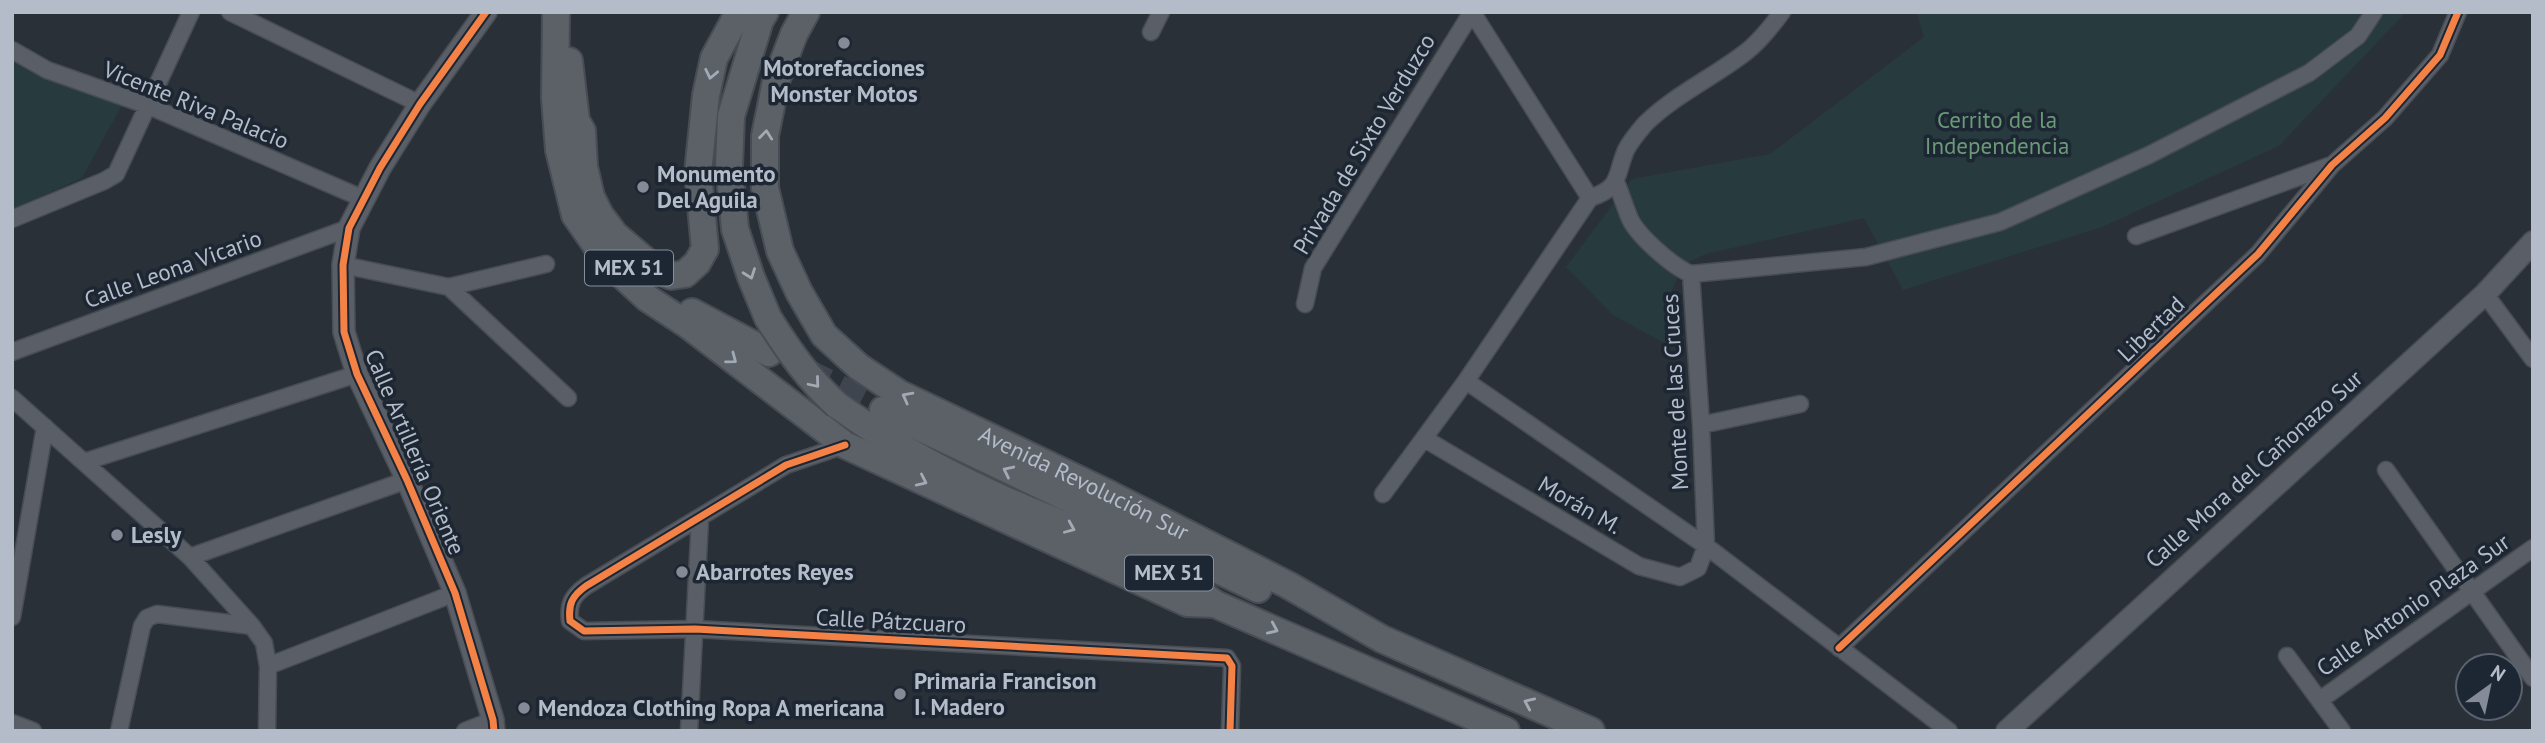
<svg xmlns="http://www.w3.org/2000/svg" width="2545" height="743" font-family="'PT Sans',sans-serif">
<style>
.green{fill:#273a3e}
.lines{fill:none;stroke-linecap:round;stroke-linejoin:round}
.primary-tunnel{stroke:#3f454e;stroke-width:26;stroke-dasharray:26 13;stroke-linecap:butt}
.minor-casing{stroke:#484c53;stroke-width:19}
.tertiary-casing{stroke:#484c53;stroke-width:24}
.primary-casing{stroke:#484c55;stroke-width:30}
.minor{stroke:#5a5e66;stroke-width:16}
.tertiary{stroke:#5a5e66;stroke-width:21}
.primary{stroke:#5c6168;stroke-width:26}
.primary-bridge-casing{stroke:#484c55;stroke-width:30;stroke-linecap:butt}
.primary-bridge{stroke:#5c6168;stroke-width:26}
.cycleway-casing{stroke:#1d2633;stroke-width:11}
.cycleway{stroke:#f48246;stroke-width:7}
.oneway{stroke:#a2aab6}
.poi-dot{fill:#848b96;stroke:#1d2633;stroke-width:2.5}
.labels{text-anchor:middle;stroke-width:7;stroke-linejoin:round;paint-order:stroke}
.shield{fill:#1d2633;stroke:#878f9c;stroke-width:2}
.shield-label{font-size:21px;font-weight:bold;fill:#b4bcc9}
.poi-label{font-size:23px;font-weight:bold;fill:#b4bcc9;stroke:#1d2633;text-anchor:start}
.street-label{font-size:23px;fill:#b4bcc9;stroke:#1d2633}
.park-label{font-size:23px;fill:#6b9a76;stroke:#1d2633}
</style>
<rect width="100%" height="100%" fill="#2a3038"/>
<!-- green -->
<path class="green" d="M1916,12H2406L2279,146L2102,227L1903,290L1864,218L1706,254L1683,265L1672,290L1675,349L1613,315L1566,267L1632,179L1770,154L1924,37Z
M12,55L123,103L82,178L12,210Z"/>
<g class="lines">
<!-- primary-tunnel -->
<path class="primary-tunnel" d="M804,370L883,410"/>
<defs>
<path id="minor" d="M230,12L420,104
M1472,12L1590,198
M1151,32L1161,12
M12,50L47,70L149,106L364,199
M1616,182C1621,194 1625,207 1630,219C1638,236 1673,267 1691,274
M1590,198C1622,187 1615,176 1626,150C1630,142 1639,131 1645,124C1674,95 1714,77 1746,52C1760,41 1771,27 1782,12
M12,219L104,181L116,174L191,12
M2136,236L2329,166
M343,265L449,287L568,398
M1691,274L1866,257L2000,222L2149,155L2309,73L2358,36L2374,12
M449,287L546,264
M2485,294L2533,359
M1305,304L1313,268L1472,12
M12,352L349,228
M1466,381L1706,546L1949,731
M12,398L190,557L252,626L264,643L268,666L267,731
M1701,425L1800,404
M1425,439L1639,566L1680,577L1698,568L1706,546L1701,425L1691,274
M845,445L786,465L586,586C572,596 568,604 570,621L584,631L695,629L1227,658L1232,666L1230,731
M84,462L357,374
M2386,470L2533,678
M1383,494L1466,381L1590,198
M190,557L407,480
M12,617L45,427
M1839,648L2258,254L2332,165L2385,118L2440,55L2458,12
M2287,656L2342,731
M268,666L455,593
M2320,700L2533,548
M12,723L33,731
M119,731L142,626L147,618L157,614L252,626
M465,731L493,720
M689,731L700,519"/>
<path id="tertiary" d="M486,12L420,104L380,168L349,228L343,265L344,332L357,374L407,480L455,593L493,720L494,731
M2007,731L2485,294L2533,242"/>
<g id="primary">
<path d="M556,12L555,98L559,150L575,215L607,261L647,298L688,325L845,445L1187,603L1215,604"/>
<path d="M765,12L760,20L731,116L729,166L735,229L751,277L768,318"/>
<path id="s1" d="M806,12L794,34L776,81L765,136V188L780,251L799,292L824,335L859,367L900,394L1109,494L1288,585L1382,639L1591,731"/>
<path d="M569,61L576,121L582,131L584,167L591,197L600,215L615,235L654,268L671,276L685,274L697,263L705,249L698,173L706,95L714,58L739,12"/>
<path d="M692,312L769,353"/>
<path d="M837,405C885,440 936,468 990,493C1052,523 1127,545 1185,581C1195,588 1205,597 1215,604L1506,731"/>
<path d="M883,410L1258,589"/>
</g>
</defs>
<!-- minor casing -->
<use href="#minor" class="minor-casing"/>
<!-- tertiary casing -->
<use href="#tertiary" class="tertiary-casing"/>
<!-- primary casing -->
<use href="#primary" class="primary-casing"/>
<!-- minor -->
<use href="#minor" class="minor"/>
<!-- tertiary -->
<use href="#tertiary" class="tertiary"/>
<!-- primary -->
<use href="#primary" class="primary"/>
<defs>
<path id="primary-bridge" d="M768,318C788,350 809,380 837,405"/>
</defs>
<!-- primary-bridge casing -->
<use href="#primary-bridge" class="primary-bridge-casing"/>
<!-- primary-bridge -->
<use href="#primary-bridge" class="primary-bridge"/>
<defs>
<path id="cycleway" d="M486,12L420,104L380,168L349,228L343,265L344,332L357,374L407,480L455,593L493,720L494,731
M845,445L786,465L586,586C572,596 568,604 570,621L584,631L695,629L1227,658L1232,666L1230,731
M1839,648L2258,254L2332,165L2385,118L2440,55L2458,12"/>
</defs>
<!-- cycleway casing -->
<use href="#cycleway" class="cycleway-casing"/>
<!-- cycleway -->
<use href="#cycleway" class="cycleway"/>
</g>
<!-- one-way arrows -->
<defs><path id="oneway-chevron" d="M-2-3.5L2.5 0L-2 3.5" fill="none" stroke-width="1.6" stroke-linecap="round" stroke-linejoin="round" transform="scale(1.75)"/></defs>
<g class="oneway">
<use href="#oneway-chevron" transform="translate(711 74) rotate(102)"/>
<use href="#oneway-chevron" transform="translate(766 135) rotate(-84)"/>
<use href="#oneway-chevron" transform="translate(750 274) rotate(70)"/>
<use href="#oneway-chevron" transform="translate(732 359) rotate(37)"/>
<use href="#oneway-chevron" transform="translate(815 383) rotate(50)"/>
<use href="#oneway-chevron" transform="translate(907 397) rotate(-152)"/>
<use href="#oneway-chevron" transform="translate(1008 471) rotate(-154)"/>
<use href="#oneway-chevron" transform="translate(922 481) rotate(25)"/>
<use href="#oneway-chevron" transform="translate(1070 528) rotate(23)"/>
<use href="#oneway-chevron" transform="translate(1273 629) rotate(24)"/>
<use href="#oneway-chevron" transform="translate(1529 703) rotate(-156)"/>
</g>
<!-- markers -->
<g class="poi-dot">
<circle cx="844" cy="43" r="7"/>
<circle cx="643" cy="187" r="7"/>
<circle cx="117" cy="535" r="7"/>
<circle cx="682" cy="572" r="7"/>
<circle cx="900" cy="694" r="7"/>
<circle cx="524" cy="708" r="7"/>
</g>
<g class="labels">
<!-- shield labels -->
<g class="shield">
<rect x="585" y="250.5" width="88" height="35" rx="5"/>
<rect x="1125" y="555.5" width="88" height="35" rx="5"/>
</g>
<g class="shield-label">
<text x="629" y="275">MEX 51</text>
<text x="1169" y="580">MEX 51</text>
</g>
<!-- poi labels -->
<g class="poi-label">
<text x="844" y="76" text-anchor="middle">Motorefacciones<tspan x="844" dy="26">Monster Motos</tspan></text>
<text x="657" y="182">Monumento<tspan x="657" dy="26">Del Aguila</tspan></text>
<text x="131" y="543">Lesly</text>
<text x="696" y="580">Abarrotes Reyes</text>
<text x="914" y="689">Primaria Francison<tspan x="914" dy="26">I. Madero</tspan></text>
<text x="538" y="716">Mendoza Clothing Ropa A mericana</text>
</g>
<!-- street labels -->
<g class="street-label">
<text transform="translate(196 105) rotate(22)" y="8">Vicente Riva Palacio</text>
<text transform="translate(1364 144) rotate(-59)" y="8">Privada de Sixto Verduzco</text>
<text transform="translate(173 269) rotate(-20)" y="8">Calle Leona Vicario</text>
<text transform="translate(2151 329) rotate(-44)" y="8">Libertad</text>
<text transform="translate(1675 392) rotate(-93)" y="8">Monte de las Cruces</text>
<text transform="translate(415 452) rotate(67)" y="8">Calle Artillería Oriente</text>
<text transform="translate(2254 469) rotate(-42)" y="8">Calle Mora del Cañonazo Sur</text>
<text dy="8" stroke="none"><textPath href="#s1" startOffset="644">Avenida Revolución Sur</textPath></text>
<text transform="translate(1580 505) rotate(30)" y="8">Morán M.</text>
<text transform="translate(2413 605) rotate(-35)" y="8">Calle Antonio Plaza Sur</text>
<text transform="translate(891 621) rotate(3)" y="8">Calle Pátzcuaro</text>
</g>
<!-- park labels -->
<g class="park-label">
<text x="1997" y="128">Cerrito de la<tspan x="1997" dy="26">Independencia</tspan></text>
</g>
</g>
<!-- border -->
<rect width="2545" height="743" fill="none" stroke="#b4bcc9" stroke-width="28"/>
<!-- north arrow -->
<g transform="translate(2489 687) rotate(33)"><circle r="33" fill="#1d2633" stroke="#59626f" stroke-width="2"/>
<path d="M0-5L12 26L0 18L-12 26Z" fill="#848b96"/>
<text y="-10" font-size="19" font-weight="bold" text-anchor="middle" fill="#b4bcc9">N</text>
</g>
</svg>
